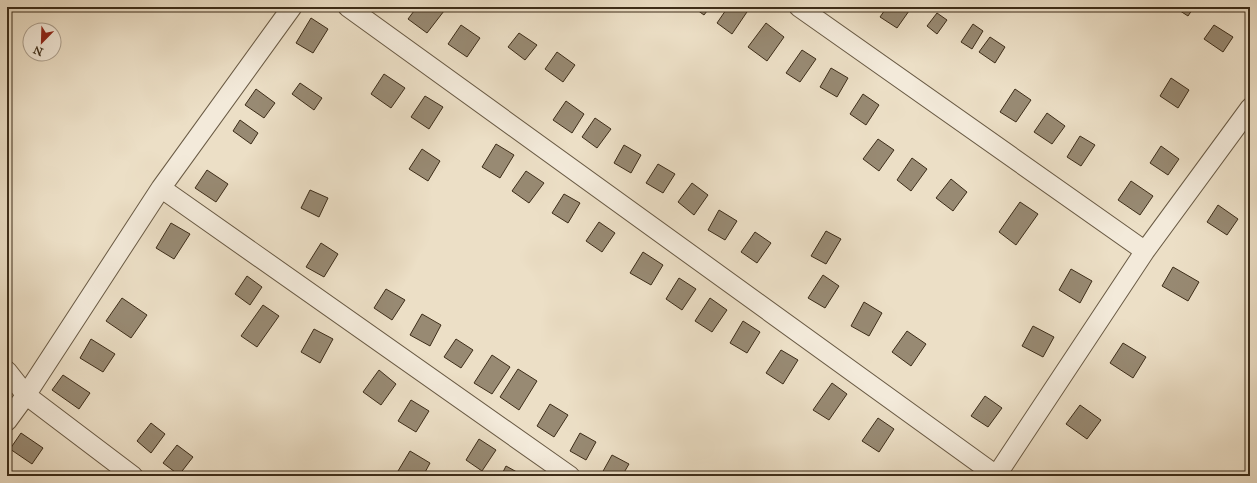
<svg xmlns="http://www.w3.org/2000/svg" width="1257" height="483" font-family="'IM FELL Great Primer',serif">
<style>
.building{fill:#988a73;stroke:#3d2d19}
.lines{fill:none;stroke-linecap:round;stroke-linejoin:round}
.minor-casing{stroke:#695a44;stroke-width:21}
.minor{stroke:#f3eada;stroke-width:19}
</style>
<rect width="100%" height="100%" fill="#ecdfc6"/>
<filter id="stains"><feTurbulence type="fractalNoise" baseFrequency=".005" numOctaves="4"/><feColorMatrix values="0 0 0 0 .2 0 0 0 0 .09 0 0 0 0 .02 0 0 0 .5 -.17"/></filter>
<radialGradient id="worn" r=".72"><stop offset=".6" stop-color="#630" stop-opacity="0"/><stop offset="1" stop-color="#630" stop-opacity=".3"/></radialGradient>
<!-- building -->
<path class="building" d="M417,7H439L444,11L427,33L408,19Z
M693,7H710L704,15Z
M728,7H747L749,9L732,34L717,23Z
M887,7H902L909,11L897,28L880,17Z
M1174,7H1194L1188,16Z
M937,13L947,20L937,34L927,26Z
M311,18L328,29L313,53L296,43Z
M766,23L784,37L767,61L748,47Z
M973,24L983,31L972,49L961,42Z
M461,25L480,38L467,57L448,44Z
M1214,25L1233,37L1223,52L1204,39Z
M519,33L537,45L525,60L508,47Z
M990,37L1005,47L995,63L979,52Z
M802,50L816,59L800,82L786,73Z
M557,52L575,65L563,82L545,69Z
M831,68L848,78L837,97L820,87Z
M384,74L405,88L391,108L371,94Z
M1171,78L1189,90L1178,108L1160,96Z
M300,83L322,98L314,110L292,94Z
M256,89L275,103L264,118L245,105Z
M1015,89L1031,100L1016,122L1000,112Z
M863,94L879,105L866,125L850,114Z
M425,96L443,107L429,129L411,117Z
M566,101L584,114L572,133L553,120Z
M1047,113L1065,126L1052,144L1034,132Z
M595,118L611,129L597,148L582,137Z
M240,120L258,133L251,144L233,131Z
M1080,136L1095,145L1081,166L1067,157Z
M878,139L894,150L879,171L863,159Z
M496,144L514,155L500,178L482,167Z
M624,145L641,155L631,173L614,163Z
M1161,146L1179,159L1168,175L1150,163Z
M422,149L440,161L428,181L409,169Z
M912,158L927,169L911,191L897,180Z
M658,164L675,174L663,193L646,183Z
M207,170L228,184L216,202L195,188Z
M526,171L544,183L529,203L512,191Z
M951,179L967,192L953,211L936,198Z
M1131,181L1153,196L1140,215L1118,200Z
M692,183L708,195L694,215L678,202Z
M310,190L328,198L319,217L301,208Z
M564,194L580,203L568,223L552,213Z
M1020,202L1038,214L1016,245L999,232Z
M1218,205L1238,219L1227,235L1207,222Z
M719,210L737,221L725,240L708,230Z
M599,222L615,233L602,252L586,241Z
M171,223L190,234L174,259L156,248Z
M826,231L841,239L826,264L811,256Z
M755,232L771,243L757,263L741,252Z
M321,243L338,254L324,277L306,267Z
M643,252L663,265L651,285L630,273Z
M1173,267L1199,282L1188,301L1162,286Z
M1071,269L1092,281L1080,303L1059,290Z
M823,275L839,286L825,308L808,298Z
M247,276L262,287L250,305L235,294Z
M679,278L696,289L682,310L666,299Z
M386,289L405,300L392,320L374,308Z
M122,298L147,315L131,338L106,321Z
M710,298L727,310L712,332L695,321Z
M864,302L882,313L869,336L851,326Z
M263,305L279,316L257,347L241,336Z
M422,314L441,325L430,346L410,335Z
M743,321L760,332L747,353L730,343Z
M1033,326L1054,337L1043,357L1022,346Z
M314,329L333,339L320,363L301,352Z
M907,331L926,344L911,366L892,352Z
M91,339L115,354L103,372L80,358Z
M456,339L473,350L461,368L444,357Z
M1123,343L1146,357L1133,378L1110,363Z
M781,350L798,360L783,384L766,373Z
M492,355L510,367L492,394L474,383Z
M518,369L537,381L519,410L500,397Z
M379,370L396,384L381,405L363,392Z
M63,375L90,393L79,409L52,390Z
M832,383L847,394L829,420L813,410Z
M985,396L1002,408L988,427L971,416Z
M411,400L429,411L416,432L398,421Z
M550,404L568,415L554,437L537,426Z
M1080,405L1101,420L1087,439L1066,424Z
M878,418L894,429L879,452L862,441Z
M151,423L165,434L151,453L137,441Z
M21,433L43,448L32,464L10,449Z
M580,433L596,442L586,460L570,451Z
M479,439L496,450L482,471L466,460Z
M177,445L193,457L179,475L163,463Z
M410,451L430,463L423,476H406L398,471Z
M612,455L629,464L622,476H607L602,473Z
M506,466L524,476H501Z
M211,472L217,476H208Z
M933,472L940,476H930Z"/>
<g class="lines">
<defs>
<path id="minor" d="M348,7L997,476
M799,7L1145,251
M161,188L570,476
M7,371L26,395L133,476
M7,421L26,395L161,188L292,7
M996,476L1145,251L1250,108"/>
</defs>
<!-- minor casing -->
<use href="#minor" class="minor-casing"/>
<!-- minor -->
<use href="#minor" class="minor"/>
</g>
<!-- margin -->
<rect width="1257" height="483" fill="none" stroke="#ecdfc6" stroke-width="24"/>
<rect x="8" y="8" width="1241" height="467" fill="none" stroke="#3d2d19" stroke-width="2"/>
<rect x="12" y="12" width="1233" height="459" fill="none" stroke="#3d2d19"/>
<!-- north arrow -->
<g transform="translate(42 42) rotate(203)"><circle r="19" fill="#f3eada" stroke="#aa9e8d"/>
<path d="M0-3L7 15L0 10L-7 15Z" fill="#8f2418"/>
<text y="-6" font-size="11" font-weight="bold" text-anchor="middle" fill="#3d2d19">N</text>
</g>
<rect width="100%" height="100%" filter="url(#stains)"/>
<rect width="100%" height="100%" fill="url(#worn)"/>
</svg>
